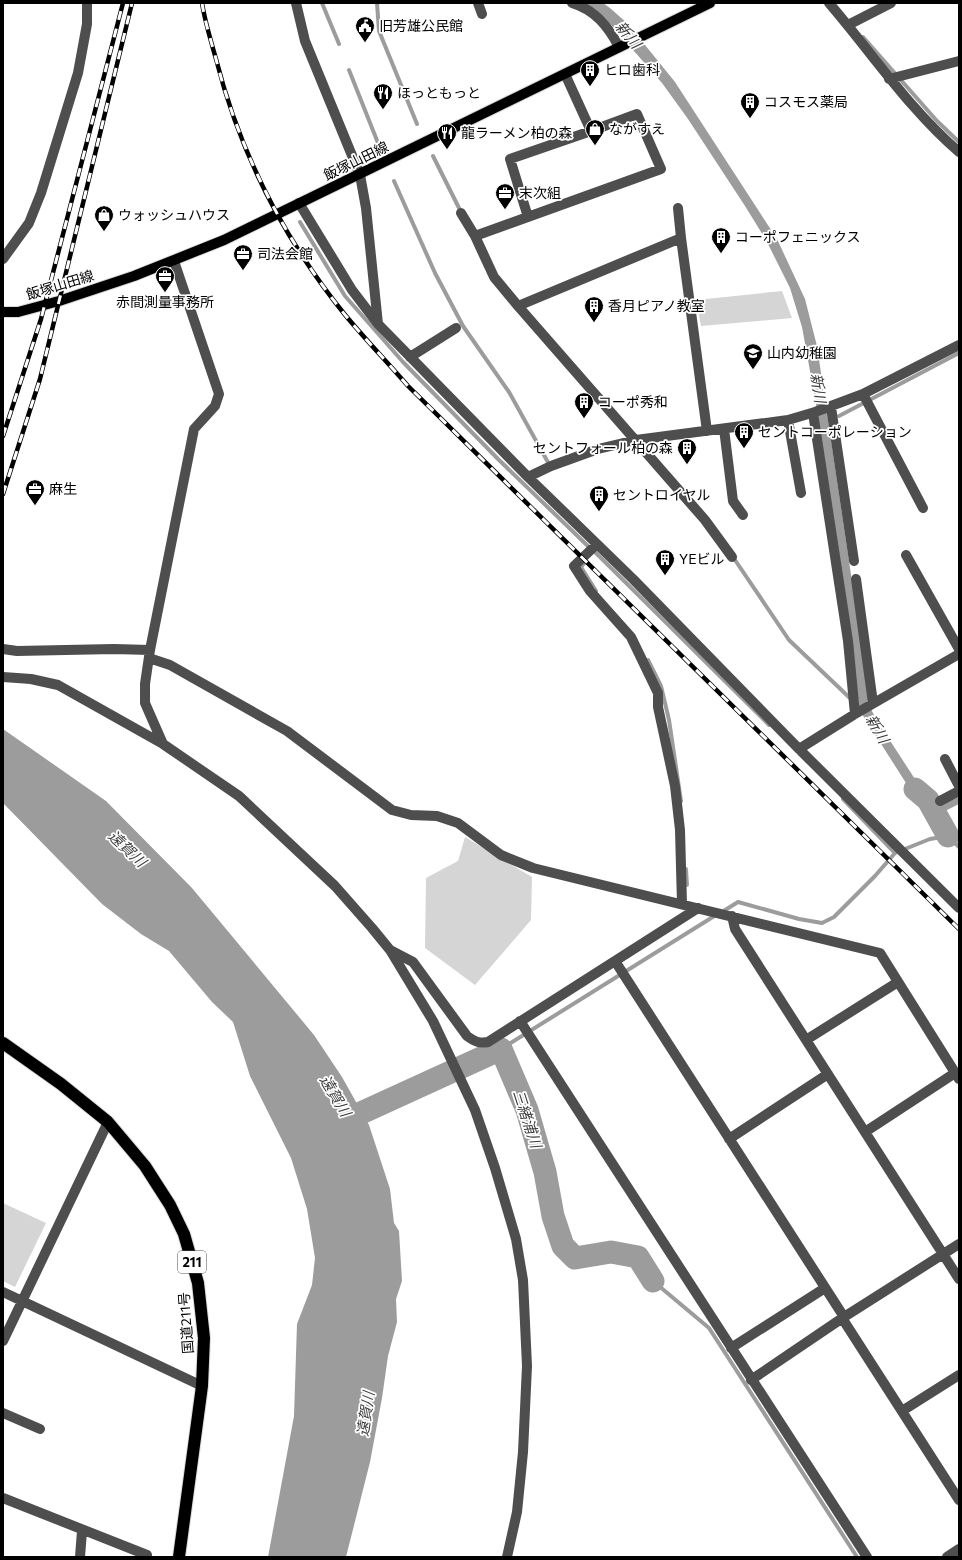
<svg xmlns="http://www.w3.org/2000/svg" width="962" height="1560" font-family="Commissioner,'Noto Sans JP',sans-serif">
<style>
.green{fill:#d5d5d5}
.water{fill:#9c9c9c}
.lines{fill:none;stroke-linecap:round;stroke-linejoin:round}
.stream{stroke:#9c9c9c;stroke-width:4}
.river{stroke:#9c9c9c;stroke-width:23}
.major-casing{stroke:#dbdbdb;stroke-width:12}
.highway-casing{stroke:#dbdbdb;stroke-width:14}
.minor{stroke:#4e4e4e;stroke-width:10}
.major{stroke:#000;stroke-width:10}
.highway{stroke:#000;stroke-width:12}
.rail-casing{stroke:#000;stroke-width:4.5}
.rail{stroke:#fff;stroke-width:3;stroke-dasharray:9;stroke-linecap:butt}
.labels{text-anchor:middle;stroke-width:3.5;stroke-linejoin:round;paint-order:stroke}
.shield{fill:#fff;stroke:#4c4c4c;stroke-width:1}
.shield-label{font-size:13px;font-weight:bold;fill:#000}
.poi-label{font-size:14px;fill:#000;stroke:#fff;text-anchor:start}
.street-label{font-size:14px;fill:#000;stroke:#fff}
.water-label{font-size:15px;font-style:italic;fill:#3d3d3d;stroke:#fff}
</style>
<rect width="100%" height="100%" fill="#fff"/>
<!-- green -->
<path class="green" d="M782,291L792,318L701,326L696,300Z
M465,837L532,877L531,920L475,985L425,948L426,878L458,861Z
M3,1203L46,1223L15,1287L3,1281Z"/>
<!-- water -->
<path class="water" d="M582,3H603L610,8L628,24L675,82L777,239L805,299L817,346L871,709L876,719L924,793L937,807L959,797V804L941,813H933L921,797L913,794L862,714L859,705L816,404L802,327L790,288L766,240L745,206L688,119L662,83L605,18L595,9Z
M3,729L106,801L192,888L314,1035L342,1077L369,1125L390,1189L394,1223L399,1231L402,1281L396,1299L397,1322L388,1356L382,1398L370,1462L346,1557H268L294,1416L297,1324L312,1285L315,1258L307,1209L291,1158L250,1076L233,1022L212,1002L169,951L141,934L102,904L3,803Z"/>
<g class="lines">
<!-- stream -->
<path class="stream" d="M322,3L339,44
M377,3L379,31L417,124
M863,37L937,121L959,142
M349,70L378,143
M433,156L461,212
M394,181L435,273L463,326L509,392L550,466
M300,222L345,296L403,362L499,460L591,549
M839,416L959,353
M595,552L769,725
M733,557L789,640L852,700
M585,562L581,567L596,591
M648,660L661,686L669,720L681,801
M843,799L895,853
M686,869L687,885
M722,912L738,902L799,919L822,923L834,917L875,876L895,853L930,839L948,836L959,847
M501,1049L716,915
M653,1281L709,1328L857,1557"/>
<!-- river -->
<path class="river" d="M915,789L928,800L948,836
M350,1118L501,1049L527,1110L545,1172L553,1216L563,1246L575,1258L611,1252L638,1257L653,1281"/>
<defs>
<path id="major" d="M3,312H18L59,301L134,276L224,240L710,3"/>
<path id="highway" d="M3,1043L61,1084L108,1122L145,1166L170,1205L184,1234L198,1283L204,1338L202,1386L179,1557"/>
</defs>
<!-- major casing -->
<use href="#major" class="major-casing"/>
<!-- highway casing -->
<use href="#highway" class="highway-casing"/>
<!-- minor -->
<path class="minor" d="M296,3L305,41L360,175L366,208L378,324
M478,3L482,14
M572,3C595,10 608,26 619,47
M829,3C872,53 909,109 959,152
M848,25L891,3
M565,74L591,131L637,114L661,169L475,236L494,277L518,306L705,520L732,557
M889,79L959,61
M299,203L352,290L378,324L528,477L633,579L799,749L959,908
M461,213L475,236
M528,217L510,159L591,131
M681,238L707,431
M3,259L29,223L41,193L78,73L87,24V3
M518,306L681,238L678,208
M410,357L456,328
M863,394L923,508
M831,407L854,561
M813,413L848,641L855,714
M788,420L801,493
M724,429L733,501L743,515
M528,477L551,466L598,449L636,440L788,420L815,412L863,394L959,345
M597,544L574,566L590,591L631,637L658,693V707L675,786L680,830L682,904
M906,555L959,649
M856,579L873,703
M3,649L17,651L114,649L150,650
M149,658L170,665L287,731L392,810L411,815L437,816L458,823L501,855L533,868L880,953L959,1079
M3,677L31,679L58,685L163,744L239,796L335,886L372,928L390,950L433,1021L475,1110L495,1168L516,1239L523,1280L527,1366L523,1452L517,1512L507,1557
M163,744L145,703V684L150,650L194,429L215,406L219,394L174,261
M799,749L855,714L959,654
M945,759L959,786
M940,801L959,791
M732,916L735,929L959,1279
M390,950L413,962L467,1036C474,1041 479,1044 488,1042L698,908
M615,961L844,1317
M520,1021L867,1557
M806,1040L898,982
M865,1132L955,1073
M729,1139L828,1074
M3,1292L202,1386
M842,1318L959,1500
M3,1341L108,1122
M731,1348L825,1288
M751,1380L844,1317L959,1244
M902,1411L959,1375
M3,1413L40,1429
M3,1498L147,1555
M80,1557L82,1531
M947,1557L959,1549"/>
<!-- major -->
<use href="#major" class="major"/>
<!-- highway -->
<use href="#highway" class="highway"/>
<defs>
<path id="rail" d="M202,3C205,22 211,41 216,59C240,153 285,241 346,316C366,340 388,363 408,386L959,929
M3,436L41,319L123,3
M3,494L40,379L132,3"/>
</defs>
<!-- rail casing -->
<use href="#rail" class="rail-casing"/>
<!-- rail -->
<use href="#rail" class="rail"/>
</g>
<!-- icons -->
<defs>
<symbol id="civic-pin" viewBox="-11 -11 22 30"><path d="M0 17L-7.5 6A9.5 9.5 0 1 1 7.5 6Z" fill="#000" stroke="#fff"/><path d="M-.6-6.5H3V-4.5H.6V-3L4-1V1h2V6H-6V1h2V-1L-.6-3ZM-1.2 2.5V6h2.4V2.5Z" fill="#fff"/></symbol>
<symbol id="building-pin" viewBox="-11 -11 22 30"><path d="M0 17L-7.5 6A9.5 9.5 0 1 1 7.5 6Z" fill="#000" stroke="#fff"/><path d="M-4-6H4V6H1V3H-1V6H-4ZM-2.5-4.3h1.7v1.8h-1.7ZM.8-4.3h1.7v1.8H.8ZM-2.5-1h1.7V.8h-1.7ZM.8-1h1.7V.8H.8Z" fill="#fff"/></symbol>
<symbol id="restaurant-pin" viewBox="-11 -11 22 30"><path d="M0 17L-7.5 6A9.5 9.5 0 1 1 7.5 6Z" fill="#000" stroke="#fff"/><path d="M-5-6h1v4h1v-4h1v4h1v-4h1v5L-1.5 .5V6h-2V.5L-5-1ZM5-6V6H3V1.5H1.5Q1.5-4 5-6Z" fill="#fff"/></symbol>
<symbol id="shop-pin" viewBox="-11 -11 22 30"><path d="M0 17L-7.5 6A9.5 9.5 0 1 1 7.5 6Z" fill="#000" stroke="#fff"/><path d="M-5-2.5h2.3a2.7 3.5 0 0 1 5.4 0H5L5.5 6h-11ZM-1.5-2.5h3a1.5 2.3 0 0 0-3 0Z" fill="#fff"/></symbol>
<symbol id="office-pin" viewBox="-11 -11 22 30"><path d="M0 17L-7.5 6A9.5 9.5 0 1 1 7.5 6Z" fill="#000" stroke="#fff"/><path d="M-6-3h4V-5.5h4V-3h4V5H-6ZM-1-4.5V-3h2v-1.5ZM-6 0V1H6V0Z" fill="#fff"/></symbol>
<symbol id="school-pin" viewBox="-11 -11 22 30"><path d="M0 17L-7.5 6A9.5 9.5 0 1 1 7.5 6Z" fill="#000" stroke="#fff"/><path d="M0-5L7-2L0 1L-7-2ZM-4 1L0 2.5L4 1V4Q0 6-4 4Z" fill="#fff"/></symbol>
</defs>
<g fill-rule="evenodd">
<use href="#civic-pin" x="354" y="15" width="22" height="30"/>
<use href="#building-pin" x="579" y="59" width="22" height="30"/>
<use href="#restaurant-pin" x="372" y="82" width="22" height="30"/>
<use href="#building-pin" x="739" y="91" width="22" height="30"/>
<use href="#shop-pin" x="584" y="118" width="22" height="30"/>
<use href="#restaurant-pin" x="436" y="122" width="22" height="30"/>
<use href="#office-pin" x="494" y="182" width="22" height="30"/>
<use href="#shop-pin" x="93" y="204" width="22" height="30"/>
<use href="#building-pin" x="710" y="226" width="22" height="30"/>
<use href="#office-pin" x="232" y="243" width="22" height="30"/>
<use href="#office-pin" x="154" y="265" width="22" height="30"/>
<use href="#building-pin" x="583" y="295" width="22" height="30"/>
<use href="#school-pin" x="742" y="342" width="22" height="30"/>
<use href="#building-pin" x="573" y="391" width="22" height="30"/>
<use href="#building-pin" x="733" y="421" width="22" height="30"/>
<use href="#building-pin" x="676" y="437" width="22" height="30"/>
<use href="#office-pin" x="24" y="478" width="22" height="30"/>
<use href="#building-pin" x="588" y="484" width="22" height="30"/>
<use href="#building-pin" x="654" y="548" width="22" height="30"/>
</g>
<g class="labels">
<!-- shield labels -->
<rect class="shield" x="178" y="1251" width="28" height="22" rx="3"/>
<g class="shield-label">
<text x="192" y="1267">211</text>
</g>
<!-- poi labels -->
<g class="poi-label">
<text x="379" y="31">旧芳雄公民館</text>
<text x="604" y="75">ヒロ歯科</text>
<text x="397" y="98">ほっともっと</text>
<text x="764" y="107">コスモス薬局</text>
<text x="609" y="134">ながすえ</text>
<text x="461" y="138">龍ラーメン柏の森</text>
<text x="519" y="198">末次組</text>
<text x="118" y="220">ウォッシュハウス</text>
<text x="735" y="242">コーポフェニックス</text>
<text x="257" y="259">司法会館</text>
<text x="165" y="307" text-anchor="middle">赤間測量事務所</text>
<text x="608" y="311">香月ピアノ教室</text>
<text x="767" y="358">山内幼稚園</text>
<text x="598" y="407">コーポ秀和</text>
<text x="758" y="437">セントコーポレーション</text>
<text x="673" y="453" text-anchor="end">セントフォール柏の森</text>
<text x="49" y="494">麻生</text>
<text x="613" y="500">セントロイヤル</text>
<text x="679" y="564">YEビル</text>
</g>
<!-- street labels -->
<g class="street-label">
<text transform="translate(356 161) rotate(-26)" y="5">飯塚山田線</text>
<text transform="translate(60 285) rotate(-17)" y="5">飯塚山田線</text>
<text transform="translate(186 1323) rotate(-94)" y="5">国道211号</text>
</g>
<!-- water labels -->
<g class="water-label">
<text transform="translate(628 35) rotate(50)" y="5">新川</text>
<text transform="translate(818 388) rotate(81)" y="5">新川</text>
<text transform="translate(877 729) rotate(60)" y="5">新川</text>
<text transform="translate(127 849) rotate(43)" y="5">遠賀川</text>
<text transform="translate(335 1096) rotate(59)" y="5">遠賀川</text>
<text transform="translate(527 1119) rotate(72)" y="5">三緒浦川</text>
<text transform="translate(366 1414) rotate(-82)" y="5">遠賀川</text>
</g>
</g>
<!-- border -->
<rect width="962" height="1560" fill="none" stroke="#000000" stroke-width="8"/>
</svg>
